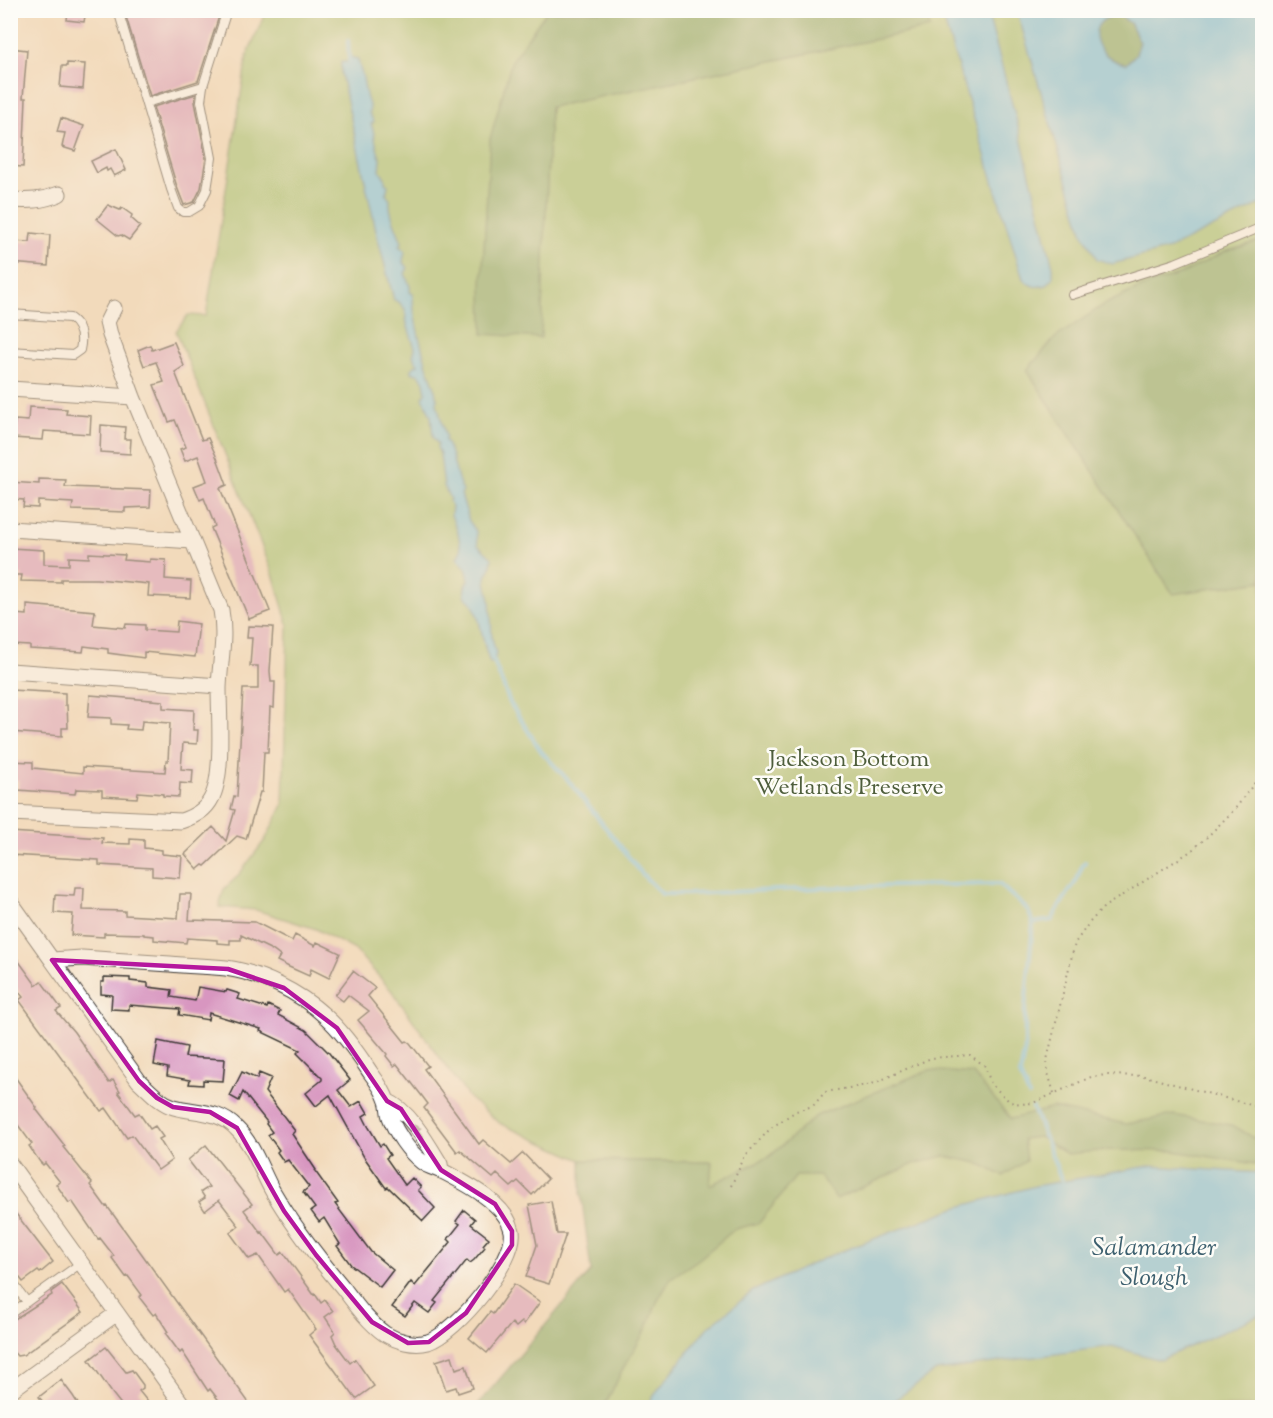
<svg xmlns="http://www.w3.org/2000/svg" width="1273" height="1418" font-family="'Sorts Mill Goudy',serif">
<style>
.green{fill:#9ac16c;stroke:#5b6e44;stroke-width:1.5}
.forest{fill:#7ba760;stroke:#4c623e;stroke-width:1.5}
.water{fill:#6dc3ea;stroke:#447083;stroke-width:1.5;fill-rule:evenodd}
.lines{fill:none;stroke-linecap:round;stroke-linejoin:round}
.stream{stroke:#6dc3ea;stroke-width:4}
.building{fill:#d896c0}
.lane-casing{stroke:#3c3834;stroke-width:10}
.street-casing{stroke:#3c3834;stroke-width:17}
.path{stroke:#3c3834;stroke-width:2;stroke-dasharray:1.5 4.5;stroke-linecap:butt}
.lane{stroke:#fff;stroke-width:8}
.street{stroke:#fff;stroke-width:15}
.oneway{fill:#999}
.marked{fill:none;stroke:#b5179e;stroke-width:4.5;stroke-linejoin:round}
.labels{text-anchor:middle;stroke-width:5;stroke-linejoin:round;paint-order:stroke}
.park-label{font-size:24px;fill:#4e5e3c;stroke:#fdfcf7}
.water-label{font-size:26px;font-style:italic;fill:#3c5f6e;stroke:#fdfcf7}
</style>
<rect width="100%" height="100%" fill="#fdfcf7"/>
<filter id="ink" filterUnits="userSpaceOnUse"><feTurbulence type="fractalNoise" baseFrequency=".0167" numOctaves="2"/><feDisplacementMap in="SourceGraphic" scale="12" xChannelSelector="R" yChannelSelector="G"/><feConvolveMatrix kernelMatrix="1 2 1 2 8 2 1 2 1" color-interpolation-filters="sRGB"/></filter>
<filter id="wash" filterUnits="userSpaceOnUse"><feTurbulence type="fractalNoise" baseFrequency=".008" numOctaves="4" result="noise"/><feDisplacementMap in="SourceGraphic" scale="24" xChannelSelector="R" yChannelSelector="G"/><feGaussianBlur stdDeviation="1.35" result="paint"/><feColorMatrix in="noise" values="0 0 0 0 0 0 0 0 0 0 0 0 0 0 0 0 0 1.4 0 .05"/><feComposite in="paint" operator="in"/></filter>
<g filter="url(#wash)">
<rect width="100%" height="100%" fill="#f2dabb"/>
<!-- green -->
<path class="green" d="M266,11H547L512,60L540,338L550,107L930,28L925,11H1262V1407H537L711,1162L581,1160L501,1124L469,1098L391,990L355,950L316,929L256,910L219,907L224,889L237,877L265,840L283,805L288,625L274,577L176,331L188,315L206,316L247,56Z"/>
<!-- forest -->
<path class="forest" d="M547,11L925,10L930,28L550,107L541,338L483,334L482,284L490,139L512,60Z
M1119,15L1131,24L1140,42L1136,54L1126,64C1095,59 1079,20 1119,15Z
M1262,240V581L1173,594L1027,370L1055,338L1105,304L1142,287L1181,274L1224,252Z
M929,1070L973,1074L1011,1119L1053,1108L1126,1124L1173,1115L1231,1125L1262,1142V1165L1174,1151L1111,1150L1067,1154L1039,1137L1023,1139L1026,1161L1003,1176L978,1163L944,1156L914,1164L836,1199L820,1176H796L759,1223L735,1229L699,1259L671,1278L657,1302L647,1328L625,1365L604,1407H476L591,1271L581,1193V1160L712,1162L710,1185L770,1156L816,1116Z"/>
<!-- water -->
<path class="water" d="M941,11H987L1017,122L1053,267V278L1047,285C1036,288 1031,287 1023,279Z
M1017,11H1262V203L1169,249L1112,264L1097,259L1083,234ZM1120,15L1131,24L1140,42L1136,54L1126,64C1095,60 1080,18 1120,15Z
M350,57L358,59C359,66 361,71 363,78C365,89 365,97 370,107L369,113L374,122L371,124C376,136 375,148 381,159L380,170L385,178V183L388,185L386,194L390,200C388,212 398,231 402,243L399,246L405,251L403,261L408,268L405,273L410,287V292L413,294C412,315 425,364 434,385C436,390 434,393 437,398V404L446,437L445,440C455,455 454,475 463,491L461,494L469,521L476,531L478,545L492,558L491,567L486,577V582L490,600L492,638L496,653L494,662L490,663C482,644 482,620 472,603C469,597 469,603 466,597C463,591 465,583 469,579L466,568L457,558L461,550L458,532L451,515L452,507L449,501L450,499L444,486L440,454L437,447L438,444L433,437L431,416L423,397L426,393L424,382L420,375L411,372V369L418,364L413,356L415,348L407,324L405,309L399,302L394,300L378,239L341,74V62H347Z
M1149,1166L1262,1173V1314L1160,1360L1112,1346L936,1371L885,1407H647L657,1391L707,1328L753,1291L829,1256L955,1208L1035,1186Z"/>
<g class="lines">
<!-- stream -->
<path class="stream" d="M348,41L349,61
M493,659L510,703L541,751L568,780L643,875L662,894H687L842,887L999,884L1028,910L1033,923L1025,1009V1048L1020,1075L1029,1096
M1033,923L1052,920C1058,907 1067,895 1075,883C1079,876 1079,870 1085,862
M1033,1108L1062,1181"/>
</g>
<g id="blocks">
<!-- building -->
<path class="building" d="M68,10H86L84,22L67,20Z
M124,10H221L198,81L150,96Z
M10,48L27,50L23,98H26L23,167L10,166Z
M67,63L85,64L83,89L60,87L62,66H67Z
M196,94L195,102L206,158L201,188L194,202L184,205L177,187L153,107Z
M61,118L84,126L75,151L62,147L65,133L57,132Z
M116,149L126,170L114,176L110,169L107,171L106,168L97,173L91,161Z
M108,205L120,210L122,208L132,215L131,218L140,226L129,240L121,235L118,236L97,219Z
M31,233L50,235L48,266L10,263V241L30,242Z
M174,342L184,366L175,372L202,440L208,438L217,458L227,485L220,488L270,611L249,619L211,528L215,526L204,498L200,500L194,486L207,481L198,456L185,461L180,449L186,447L175,420L169,422L154,385L164,382L156,362L144,366L138,350L150,345L152,350Z
M29,407L67,409L66,414L91,416L90,434L44,431L43,440L13,438L15,420L28,421Z
M101,425L125,427L124,439H131L130,454L100,452Z
M39,479L66,480L65,487H67L151,490L150,507L125,508V512L72,510L73,503L38,501V508L23,507L24,500L10,499V482L39,484Z
M10,548L44,550V564L69,565V557L89,558V553L125,555L124,560L150,562V559L166,560L165,579L191,581L190,598L148,596L149,584L97,579H61V582L21,581L22,575H10Z
M27,605L95,611L93,625L125,628L126,624L145,625V630L176,632L177,621L199,624L195,657L144,652V658L108,653V649L84,646L83,652L30,649V646L12,645L14,614L27,615Z
M248,626L273,627L270,671L271,682H275L274,708L270,707L268,752H264L262,792H260L246,839L237,836L205,866L203,865L198,869L185,854L213,827L226,841L235,810L231,809L234,796L237,797L243,689H258V666H250L252,638H247Z
M10,690L65,693V705H67L68,728H62V736L11,732L13,705H10Z
M90,695L163,701V708L194,710L193,730H198L197,744L183,743L181,769L193,770L192,784L180,783L179,797L163,796V794L138,792L137,798L102,796V790L76,789L75,794L18,790V780H10V761L33,762V768L83,773V767L165,772L166,761H168L170,723L142,721L141,730L126,729L127,725L111,724V718L88,717Z
M10,832L103,838L102,843L130,844V839L144,840V848L162,850V854L182,856L180,878L152,876V868L99,865V860L10,855Z
M75,888H84L83,910L125,911V915L178,918L180,894H191L189,920L255,922L292,941L295,935L315,946L317,942L340,953L329,978L311,969L309,976L289,967L277,961L280,956L272,950L241,935V940H230V944L217,943V940L187,938L186,943L154,940V936L144,935V934L104,933V937L71,935L73,914L54,913L55,895L74,896Z
M10,949L36,985L41,981L61,1008L56,1011L74,1032L109,1083L113,1080L120,1091L118,1092L135,1115L139,1113L150,1129L155,1126L163,1137L159,1139L172,1160L158,1170L132,1135L127,1138L106,1108L101,1111L19,1000L23,997L10,980Z
M353,971L375,988L368,996L405,1042L407,1041L410,1043L428,1066L424,1069L479,1144L483,1140L511,1164L523,1153L548,1179L532,1195L518,1181L511,1187L497,1174L493,1178L460,1150L457,1152L424,1108L428,1104L422,1096L397,1064L394,1066L386,1056L387,1054L358,1020L369,1011L348,995L343,1001L335,995Z
M104,977L130,978V981L148,983V987L172,990L171,997L195,1001L198,987L226,992L227,990L240,994L238,999L267,1008L268,1005L280,1011L278,1015L306,1030L329,1053L350,1080L338,1090L351,1107L361,1101L368,1113L363,1116L368,1126L380,1146L383,1144L390,1155L386,1158L405,1185L412,1178L421,1187L418,1190L435,1208L423,1221L388,1187L386,1188L364,1157L330,1095L316,1106L306,1093L322,1080V1078L297,1053L300,1050L260,1031L261,1029L209,1013L208,1020L179,1015L180,1009L129,1005V1010L111,1009L112,995L101,994V982H104Z
M158,1041L187,1047L185,1057L225,1059L223,1081L203,1080V1085L189,1084L190,1080L167,1076L168,1068L154,1065Z
M10,1070L37,1108L36,1109L65,1146L63,1147L92,1183L90,1185L106,1207L107,1206L139,1250L252,1407H224L210,1389L208,1391L182,1351L180,1353L166,1334L168,1332L156,1313L153,1315L139,1297L142,1295L128,1276L126,1277L112,1258L114,1256L100,1238L98,1239L72,1201L69,1203L56,1184L60,1182L45,1163L43,1165L40,1162L29,1146L32,1144L18,1125L10,1132Z
M242,1072L257,1079L259,1073L271,1078L265,1092L295,1131L292,1134L316,1170L315,1171L338,1203L335,1204L371,1252L393,1270L380,1287L351,1265L337,1246L340,1244L324,1218L319,1222L311,1211L315,1208L303,1192L309,1187L288,1160L284,1162L277,1152L279,1150L268,1135L272,1132L266,1124L267,1122L243,1092L239,1101L230,1096Z
M206,1145L252,1204L244,1210L261,1233L262,1232L279,1255L283,1252L314,1295L315,1294L321,1303L325,1300L333,1311L325,1317L335,1332L332,1335L336,1344L350,1363L355,1359L374,1386L356,1399L309,1335L316,1329L288,1289L284,1292L258,1255L249,1259L230,1233L239,1226L219,1200L205,1211L199,1202L205,1198L201,1192L209,1187L188,1160Z
M551,1201L557,1234H566L549,1284L526,1277L537,1245L529,1205Z
M10,1206L53,1262L40,1273L38,1271L23,1282L10,1265Z
M464,1210L475,1219L471,1224L489,1238L483,1245L485,1247L474,1260L470,1263L467,1260L434,1301L437,1303L429,1313L415,1303L405,1316L392,1307L411,1282L415,1286L451,1242L448,1239L460,1224L456,1221Z
M62,1284L83,1312L23,1355L17,1356L10,1348V1322L52,1295L51,1292Z
M514,1284L540,1302L524,1324L522,1322L516,1327L512,1323L487,1353L469,1338L490,1312L493,1314Z
M106,1347L126,1372L132,1370L143,1385V1388L139,1391L152,1407H123L112,1393L89,1360Z
M452,1356L456,1369L466,1366L473,1388L458,1393L456,1387L446,1390L436,1361Z
M61,1380L73,1396L80,1407H47L39,1397Z"/>
</g>
</g>
<g filter="url(#ink)">
<use href="#blocks" fill-opacity="0" stroke="#3c3834" stroke-width="1.5"/>
<g class="lines">
<defs>
<path id="lane" d="M118,10L171,189L178,208L183,212H189L199,206L207,190L212,158L201,101L203,86L227,10
M146,103L203,86
M1072,295L1175,263L1262,227
M10,314L70,318C81,326 83,337 80,350L73,355L10,351
M10,1279L27,1302
M10,1314L81,1263"/>
<path id="street" d="M10,200C28,201 42,201 59,194
M10,389L133,397
M10,529L193,541
M10,671L219,686
M10,813L181,821C193,817 205,811 211,799C224,777 219,716 219,688C220,660 226,638 221,610L133,397L110,335L107,322L114,308
M10,901L52,960
M82,958C111,960 141,962 170,964C189,966 207,966 226,968C261,973 299,992 325,1016C343,1032 357,1052 370,1072C376,1080 384,1091 387,1101C389,1106 388,1112 390,1117C396,1133 408,1151 422,1162C427,1166 435,1168 442,1171C465,1183 506,1203 512,1231C517,1260 456,1333 428,1342C414,1346 397,1341 385,1334C369,1323 356,1305 344,1289C318,1258 293,1226 272,1190C261,1170 253,1144 236,1128C219,1110 196,1113 174,1107C160,1103 150,1091 139,1081L52,960Z
M387,1101C409,1110 428,1144 440,1164L441,1170
M10,1164L185,1408
M10,1391L117,1313
M10,1398L17,1408"/>
</defs>
<!-- lane casing -->
<use href="#lane" class="lane-casing"/>
<!-- street casing -->
<use href="#street" class="street-casing"/>
<!-- path -->
<path class="path" d="M1054,1093L1048,1073L1047,1060L1075,943L1089,923L1104,907L1191,851L1206,838L1235,809L1262,773
M731,1186L745,1156L771,1128L796,1111L813,1106L825,1092L872,1084L931,1058L970,1055L985,1066L991,1084L1010,1102L1021,1104L1033,1103L1091,1077L1106,1075L1144,1076L1262,1108"/>
<!-- lane -->
<use href="#lane" class="lane"/>
<!-- street -->
<use href="#street" class="street"/>
</g>
<!-- one-way arrows -->
<defs><path id="oneway-solid" d="M-6-.8H1V-3.2L6.5 0L1 3.2V.8H-6Z" transform="scale(1.5)"/></defs>
<use class="oneway" href="#oneway-solid" transform="translate(419 1132) rotate(-126)"/>
</g>
<!-- marked area -->
<path d="M0 0H1273V1418H0ZM52,960L228,969L284,988L337,1028L387,1101L401,1109L441,1170L495,1204L512,1231V1245L466,1313L429,1342L408,1343L372,1322L316,1255L284,1211L237,1128L210,1112L173,1107L157,1098L139,1081Z" fill="#f2dabb" fill-opacity=".55" fill-rule="evenodd"/>
<path class="marked" d="M52,960L228,969L284,988L337,1028L387,1101L401,1109L441,1170L495,1204L512,1231V1245L466,1313L429,1342L408,1343L372,1322L316,1255L284,1211L237,1128L210,1112L173,1107L157,1098L139,1081Z"/>
<g class="labels">
<!-- park labels -->
<g class="park-label">
<text x="849" y="766">Jackson Bottom<tspan x="849" dy="28">Wetlands Preserve</tspan></text>
</g>
<!-- water labels -->
<g class="water-label">
<text x="1154" y="1255">Salamander<tspan x="1154" dy="30">Slough</tspan></text>
</g>
</g>
<!-- margin -->
<rect width="1273" height="1418" fill="none" stroke="#fdfcf7" stroke-width="36"/>
</svg>
